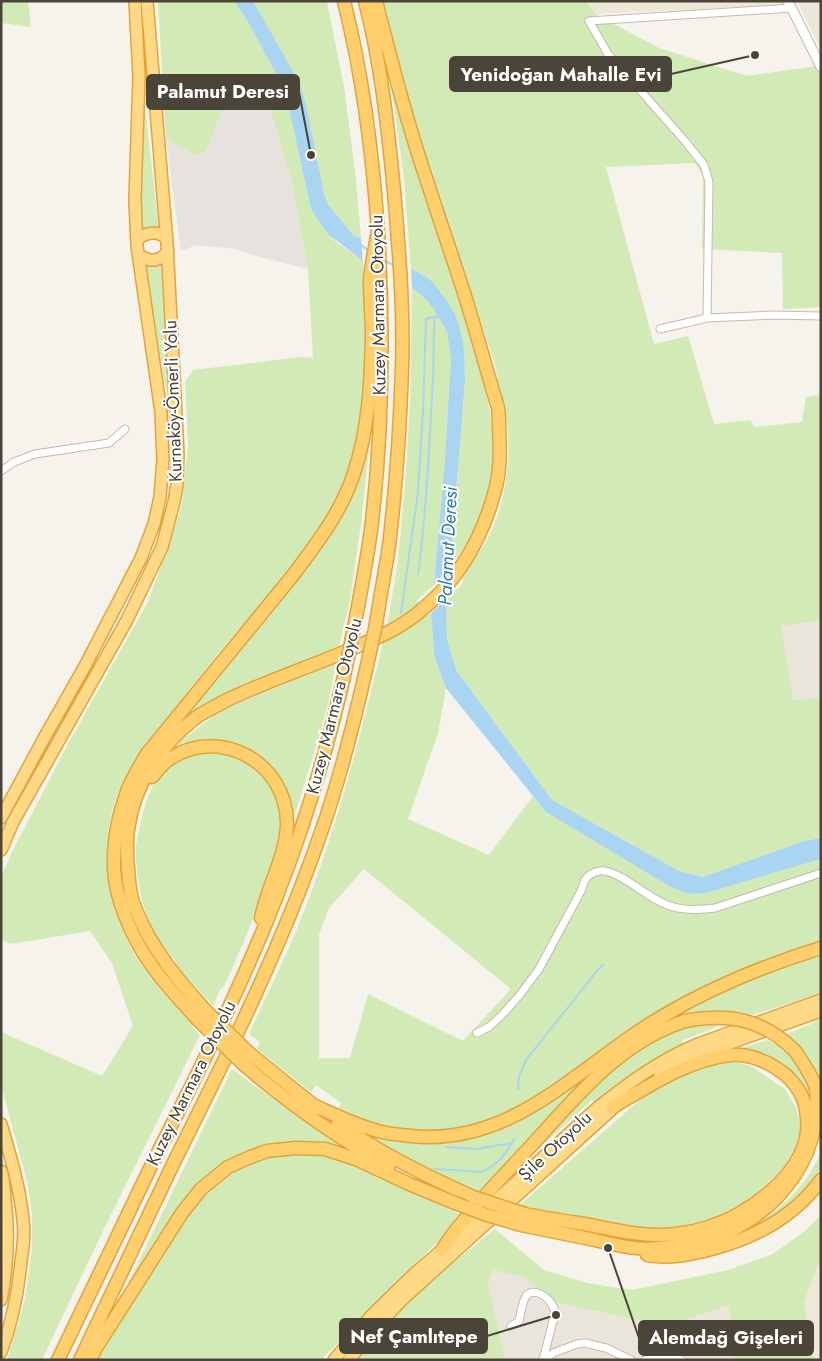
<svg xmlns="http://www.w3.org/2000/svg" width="822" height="1361" font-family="Jost,sans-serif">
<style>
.residential{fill:#eae5da}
.industrial{fill:#e6e2dd}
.education{fill:#efe8d6}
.green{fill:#d2eab5;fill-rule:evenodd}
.water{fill:#a9d4f2}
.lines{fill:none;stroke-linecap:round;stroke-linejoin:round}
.stream{stroke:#a9d4f2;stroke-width:2}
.minor-casing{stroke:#c2bbae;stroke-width:9}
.tertiary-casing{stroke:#c2bbae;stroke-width:11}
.trunk-casing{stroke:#e0a43c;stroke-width:14}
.motorway-casing{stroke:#e0a43c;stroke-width:15}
.minor{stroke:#fff;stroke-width:7}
.tertiary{stroke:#fff;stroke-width:9}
.trunk{stroke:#ffd985;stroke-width:11}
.motorway{stroke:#ffcf6e;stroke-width:12}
.motorway-bridge-casing{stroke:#e0a43c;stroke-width:15;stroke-linecap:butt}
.motorway-bridge{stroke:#ffcf6e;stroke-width:12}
.labels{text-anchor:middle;stroke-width:4;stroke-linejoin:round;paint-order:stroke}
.street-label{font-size:18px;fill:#4b4439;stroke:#fff}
.water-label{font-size:19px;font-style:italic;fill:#2e7ab2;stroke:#fff}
.leader{fill:none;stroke:#4b4439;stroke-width:2}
.callout-dot{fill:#4b4439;stroke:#fff;stroke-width:2}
.callout{fill:#4b4439;stroke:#4b4439;stroke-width:2}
.callout-label{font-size:19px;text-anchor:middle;font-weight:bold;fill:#fff}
</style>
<rect width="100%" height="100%" fill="#f6f3ec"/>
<!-- residential -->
<path class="residential" d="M797,1H821V49Z
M821,621V698L793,700L781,626Z
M493,1270L524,1277L558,1303L667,1326L729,1305L733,1360H505L488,1283Z"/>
<!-- industrial -->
<path class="industrial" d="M263,85L292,182L308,269L256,256L235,249L196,245L181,251L166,139L197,156L206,151L225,103Z"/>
<!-- education -->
<path class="education" d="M586,1H781L784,5L595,14Z
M821,1257V1360H813L804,1302Z"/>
<!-- green -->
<path class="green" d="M1,1H28L31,27L1,23Z
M158,1H234L248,22L285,90L311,209L335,241L363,261L366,315V356L361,419L354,452L344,481L332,509L302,553L271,592L225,645L142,750L126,779H124C121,786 118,793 115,801C98,855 109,915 140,963C154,984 174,1006 192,1024L191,1026L200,1035L101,1235L42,1360H7L18,1324L25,1299L32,1250V1212L27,1181L1,1085V1032L102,1076L133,1026L112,963L90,931L10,944L1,939V877L12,852L68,744L148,602L165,555L182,505L188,445L185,382L193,370L301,357L313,358L308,269L292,182L263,85L225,103L206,151L197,156L166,139Z
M253,1L327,2L344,87L355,171L361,238L354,236L327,203L323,189Z
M384,1H586L595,14L659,48L747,76L817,66L821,74V307L783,309L782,253L702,249L703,176L695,163L606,167L654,344L688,336L714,424L750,420L755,427L802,422L806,397L821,395V621L781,626L793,700L821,698V838L804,841L704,877L679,871L552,800L456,670L447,639L446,599L463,583L462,576C470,564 481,551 488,538C503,511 510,470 508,440C508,427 506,415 505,402L502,401L495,365L476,306L450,237L413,116L390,33L392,34Z
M143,90L159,229L140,231Z
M392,90C417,169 445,248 468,327C481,373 497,420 493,468C491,491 482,512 475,533H472L462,552L456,558L455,563L450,568L465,381C465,347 464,320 441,293C437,288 433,282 428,278C423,275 417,272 411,269L404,178Z
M161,265L174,433L143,268Z
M412,288C429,299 436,312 445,329L447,331L451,361L449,389L445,459L434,585L417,600L418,606L387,627L398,561L405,485L410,405Z
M370,439L361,524L350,600L338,650L243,684L193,712L174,728L228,663L361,469Z
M431,613L434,653L437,664L446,688L438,733L408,819L489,855L533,796L546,812L669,886L688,894L706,893L821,859V943L762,963L690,993L656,1014L543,1093L500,1117L478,1125L454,1129L428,1131L402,1129L370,1123L337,1111L341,1103L316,1085L311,1092L257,1049L260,1042L249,1034C268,992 290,949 306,906C339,820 362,731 383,642ZM364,869L511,989L463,1041L368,994L350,1058H319V935L329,908Z
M336,663L329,700L319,737L289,833L286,798L235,747L165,758L181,741L215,715L233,705Z
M214,752C242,757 261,766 274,793C276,797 280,802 280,807C286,836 273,866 263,893C251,925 238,957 223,988H221L213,1006L175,964L176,962C164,948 152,931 146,913C139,894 135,866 136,845C137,839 139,832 140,826C145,802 153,774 177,761C188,755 201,753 214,752Z
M821,953V993L750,1016L727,1012H713L603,1064L581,1081L532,1136H531L481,1193L474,1191L473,1192L420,1166L361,1133C378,1137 395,1142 413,1143C425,1144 439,1142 451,1141C459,1139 469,1139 477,1137C540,1120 596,1063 651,1029C704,995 762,974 821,953Z
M821,1018V1083L811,1062L786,1034L809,1025Z
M709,1023L724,1024L683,1040L681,1045L642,1067L618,1083L595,1103L592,1100L523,1163L563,1117L614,1067L640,1048L659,1038L686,1026V1027Z
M768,1040L780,1047L795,1059L810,1088L814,1110C804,1082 792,1068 766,1055L765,1057L730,1051Z
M731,1062L749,1065L785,1089L796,1108L801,1127L799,1147L784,1167L757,1193L743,1203L718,1215L690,1225L649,1230L540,1210L520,1205L651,1090L697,1068V1069Z
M232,1069L294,1114L359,1157L324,1146L229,1163L127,1292L125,1290Z
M292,1153L315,1154L336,1158L371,1172L463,1216L321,1360H98C118,1325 140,1291 161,1256C179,1229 195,1200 221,1179C242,1162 267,1157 292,1153Z
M821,1153V1173L810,1189L776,1216L728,1240C770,1217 800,1198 821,1153Z
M821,1215V1257L804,1302L813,1360H733L729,1305L667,1326L558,1303L524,1277L493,1270L488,1283L505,1360H359L378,1333L422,1288L495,1229L544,1270L587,1283L632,1290L728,1270L773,1254L805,1231Z"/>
<!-- water -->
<path class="water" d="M234,1H253L300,84L306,105L323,189L327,203L354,236L361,238L363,261L328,234L311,209L285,90L248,22Z
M411,269C417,272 423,275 428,278C433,282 437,288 441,293C464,320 465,347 465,381L450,568L434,585L445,459L449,389L451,361L447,331L445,329C436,312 429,299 412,288Z
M446,599L447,639L456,670L552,800L679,871L703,877L804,841L821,838V859L706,893L688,894L669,886L546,812L446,688L437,664L434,653L431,613Z"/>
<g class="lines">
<!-- stream -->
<path class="stream" d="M361,245L369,251
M384,260L395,266
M418,574C427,509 429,444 433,379C434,358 433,338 435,317L440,316
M401,613L418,492L423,411L426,319L435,317
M518,1089L519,1077L526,1060L597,971L603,965
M446,1147L476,1149L512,1143
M435,1169L481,1172C497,1166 506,1154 514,1139"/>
<defs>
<path id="minor" d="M707,318L709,182L704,165L684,140L608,54L589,21L792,8
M660,329L707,318L774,315L821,316
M1,471L14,462L35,454L109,443L125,429
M477,1033L489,1027L502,1015L519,996L539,969L581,891C583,887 584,880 587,877C591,873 599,870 605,871C623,874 647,897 665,904C681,911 698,910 715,908L821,873
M511,1326L519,1321C521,1314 522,1300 527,1295C537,1286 555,1302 555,1313L543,1360
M545,1360L553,1353L577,1344L585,1343L606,1348L631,1360
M645,1360C657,1358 671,1355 682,1360"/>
<path id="tertiary" d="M788,1L821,67"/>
<path id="trunk" d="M137,240C145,232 159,230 167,239
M138,254C149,263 160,262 168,251
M1,818L43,740L85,666L141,558L154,524L160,497L163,460L161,412L137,246L135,200L139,76L135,1
M1,850L13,822L127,620L162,547L174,502L177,485L178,454L167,243L147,1
M660,1074L679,1063L716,1048L821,1011
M1,1124C10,1155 20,1187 23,1220C25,1234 23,1249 21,1262C18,1293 12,1323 1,1352
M1,1171C4,1179 4,1189 5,1198C9,1232 8,1266 1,1300
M334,1360L371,1316L413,1275L442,1250L596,1109C628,1083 660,1060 698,1044L821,1000
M349,1360L375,1328L405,1297L621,1101"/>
<path id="motorway" d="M344,1C363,77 373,155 378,233C384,332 383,431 371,530C366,566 359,602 352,638
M365,1C381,63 388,128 394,191C399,250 404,309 402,369C400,428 396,487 389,546C385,572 380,598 376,624
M152,777C157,771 163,763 171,758C221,726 286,763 287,822C287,856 267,886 261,918
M207,1012C179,981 152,950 136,910C130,897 129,882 128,868C127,856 126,842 128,830C133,787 159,747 193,720C202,712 215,707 225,701C268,680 314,666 358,646C379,637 400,628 418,613C456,583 481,541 494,494C501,472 500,450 499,426C499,420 499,414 498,408C496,400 493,392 491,384C486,368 482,352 477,336C463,286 445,237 429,187C408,126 392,64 376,1
M199,1021C183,1003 164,984 150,963C132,938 115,898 114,868C113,842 119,813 128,789C133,777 140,766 146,755L294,574C317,543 342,511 354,473C369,428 371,381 372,334C372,317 370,299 370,281C371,265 375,248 378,232
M249,1053L317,1108
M242,1063C287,1102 336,1137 389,1166
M311,1104C333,1114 354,1125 378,1131C389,1134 400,1135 411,1136C508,1146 571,1075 645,1027C700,992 759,967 821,948
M338,1123C379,1153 427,1176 473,1197
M525,1214C545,1218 565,1221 584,1224C617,1230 649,1239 682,1233C690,1232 699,1230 708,1227C747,1215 802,1176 807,1132C808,1125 807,1117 806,1110C803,1092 791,1077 776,1068C762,1059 746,1054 730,1055C687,1060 649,1086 613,1107
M521,1225C545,1230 570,1235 595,1240C616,1245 638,1251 659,1248C681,1246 706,1242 726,1233C782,1207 822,1155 816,1088C812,1075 803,1063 795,1051
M442,1250C448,1241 454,1231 462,1223C483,1196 508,1171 531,1146C576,1097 619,1042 685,1021
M647,1255C668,1259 688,1255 708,1250C752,1239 793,1218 821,1180
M58,1360C89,1294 121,1228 153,1162C197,1075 241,988 276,898C304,827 326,754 343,681
M80,1360C111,1294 142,1228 174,1162C227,1056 280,950 319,838C339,783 353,727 366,670
M90,1360L96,1348L182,1213L201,1189L228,1167L248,1158L267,1151L296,1148L325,1149L356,1159L407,1183L455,1203"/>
</defs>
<!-- minor casing -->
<use href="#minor" class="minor-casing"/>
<!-- tertiary casing -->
<use href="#tertiary" class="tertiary-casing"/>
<!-- trunk casing -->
<use href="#trunk" class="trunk-casing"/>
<!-- motorway casing -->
<use href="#motorway" class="motorway-casing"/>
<!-- minor -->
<use href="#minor" class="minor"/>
<!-- tertiary -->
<use href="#tertiary" class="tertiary"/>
<!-- trunk -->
<use href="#trunk" class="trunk"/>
<!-- motorway -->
<use href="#motorway" class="motorway"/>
<defs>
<path id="motorway-bridge" d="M366,670L376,624
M343,681L352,638
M207,1012L249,1053
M199,1021L242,1063
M685,1021C729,1013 763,1019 795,1051
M473,1197L525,1214
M455,1203L487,1215L521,1225"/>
</defs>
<!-- motorway-bridge casing -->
<use href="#motorway-bridge" class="motorway-bridge-casing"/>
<!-- motorway-bridge -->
<use href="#motorway-bridge" class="motorway-bridge"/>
</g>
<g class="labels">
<!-- street labels -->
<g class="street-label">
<text transform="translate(378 305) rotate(-91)" y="6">Kuzey Marmara Otoyolu</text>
<text transform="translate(173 401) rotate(-92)" y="6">Kurnaköy-Ömerli Yolu</text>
<text transform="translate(334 706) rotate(-76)" y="6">Kuzey Marmara Otoyolu</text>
<text transform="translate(191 1083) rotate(-64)" y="6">Kuzey Marmara Otoyolu</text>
<text transform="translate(555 1146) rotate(-43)" y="6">Şile Otoyolu</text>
</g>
<!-- water labels -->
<g class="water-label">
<text transform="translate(447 546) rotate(-87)" y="7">Palamut Deresi</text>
</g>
</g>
<!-- callouts -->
<path class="leader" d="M755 55L671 74M311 155L299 92M556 1315L487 1336M608 1248L639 1338"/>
<g class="callout-dot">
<circle cx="755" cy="55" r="5"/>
<circle cx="311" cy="155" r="5"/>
<circle cx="556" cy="1315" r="5"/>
<circle cx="608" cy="1248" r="5"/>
</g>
<g class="callout">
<rect x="450" y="57" width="221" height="34" rx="5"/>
<rect x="147" y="75" width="152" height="34" rx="5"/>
<rect x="340" y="1319" width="147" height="34" rx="5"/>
<rect x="639" y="1321" width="174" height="34" rx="5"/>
</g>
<g class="callout-label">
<text x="561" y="81">Yenidoğan Mahalle Evi</text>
<text x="223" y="98">Palamut Deresi</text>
<text x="414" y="1343">Nef Çamlıtepe</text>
<text x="726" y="1344">Alemdağ Gişeleri</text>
</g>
<!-- border -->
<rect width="822" height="1361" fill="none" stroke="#4b4439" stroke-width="5"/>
</svg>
